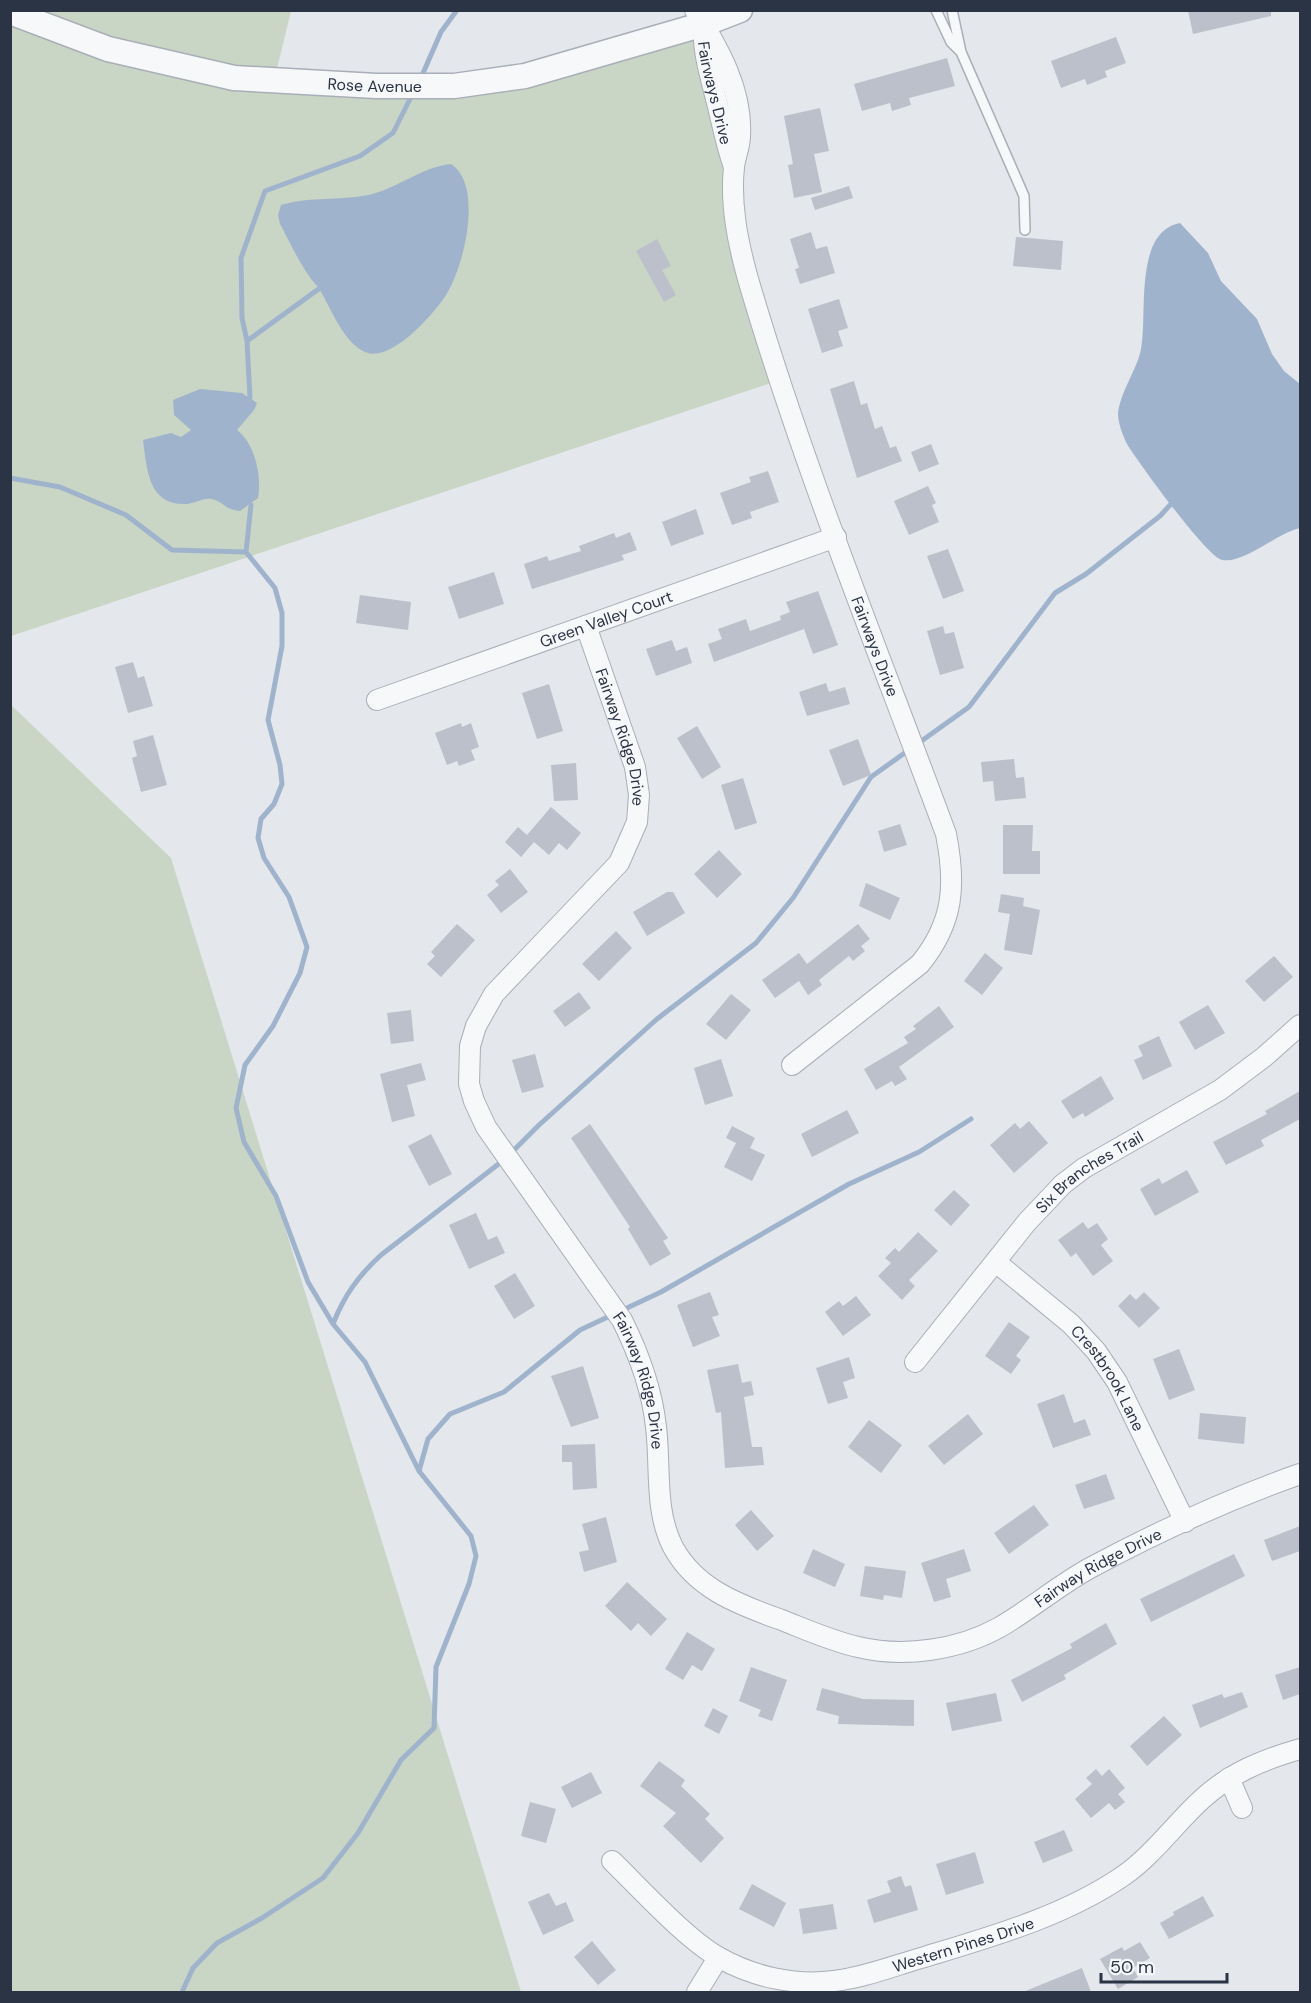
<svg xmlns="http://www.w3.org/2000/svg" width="1311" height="2003" font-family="'DM Sans',sans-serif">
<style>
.green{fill:#c9d6c5}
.water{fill:#9fb4cc}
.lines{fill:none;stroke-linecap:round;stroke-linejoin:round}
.stream{stroke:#9fb4cc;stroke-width:5}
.building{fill:#bbc0ca}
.service-casing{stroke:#a9aeb7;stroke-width:12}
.minor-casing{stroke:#a9aeb7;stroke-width:22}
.tertiary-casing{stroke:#a9aeb7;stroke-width:27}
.service{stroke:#f7f8fa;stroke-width:9}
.minor{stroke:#f7f8fa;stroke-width:20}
.tertiary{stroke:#f7f8fa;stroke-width:24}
.labels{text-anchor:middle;stroke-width:4.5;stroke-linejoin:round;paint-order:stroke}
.street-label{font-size:16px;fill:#2b3445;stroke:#f4f6f9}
</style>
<rect width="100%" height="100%" fill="#e4e7ec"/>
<!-- green -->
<path class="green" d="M10,11H291L274,81L454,86L704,24V53L780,380L11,636Z
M10,704L171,858L521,1992H11Z"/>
<!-- water -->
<path class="water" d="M451,164C484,185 464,267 446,295C434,314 390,364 365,352C344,343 331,309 320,290C317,285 312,281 309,276C298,260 289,241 280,224L278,215L281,205C310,196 339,201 368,195C397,189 421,167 451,164Z
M1180,223L1208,253L1221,281L1257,319L1272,354L1284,371L1300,384V528C1275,534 1244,564 1222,560C1206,556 1138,462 1127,444C1123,436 1118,423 1118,414C1120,392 1137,370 1141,349C1148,315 1133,232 1180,223Z
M200,389L242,393L257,403L254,410L237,430C255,443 262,477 258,498L240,511C224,509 226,504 215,500C205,496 197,503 187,504C148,506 147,470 143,440L171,433L181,437L191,430L174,415L173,400Z"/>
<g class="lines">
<!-- stream -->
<path class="stream" d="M420,80L441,32L457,10
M247,341L320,288
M250,398L247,341L242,318L241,258L265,191L360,156L393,133L413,93
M10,478L60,487L126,515L172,550L246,552L275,588L282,613V646L268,720L280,765L282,784L274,804L261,819L258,838L264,858L289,897L307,947L300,973L273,1026L245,1065L236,1108L244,1142L276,1196L308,1282L333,1324L365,1362L419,1471L471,1536L476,1556L469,1584L436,1667L434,1728L401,1760L358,1833L323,1878L262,1918L217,1943L193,1968L182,1992
M246,552L251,505
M333,1324C344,1296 358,1276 381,1255L505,1159L539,1125L657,1019L756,943L793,898L871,777L969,707L1055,593L1086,574L1160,516L1171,504
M419,1471L428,1439L450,1414L504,1392L580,1330L661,1292L849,1184L919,1152L971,1119"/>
</g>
<!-- building -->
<path class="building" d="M1188,10H1271V16L1193,34Z
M1116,37L1126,63L1105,71L1107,77L1087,85L1085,79L1061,88L1051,61Z
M947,58L955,86L909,98L911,105L892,111L890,103L862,111L854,84Z
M820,108L829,151L814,154L822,192L794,198L788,165L793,164L784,116Z
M849,186L853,198L815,210L811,198Z
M811,232L816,249L827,246L835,273L800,284L795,269L799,268L790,239Z
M1016,237L1063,241L1061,270L1013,266Z
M657,239L671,266L662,270L676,295L664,302L636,251Z
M839,299L848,328L838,331L843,346L822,353L808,309Z
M854,381L861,405L867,403L875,429L882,426L890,448L896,446L902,461L857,478L830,389Z
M931,444L939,464L919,472L911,452Z
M768,471L779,502L750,512L752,518L732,525L720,493L751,482L749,477Z
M928,486L936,503L932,505L939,522L909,535L894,501Z
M696,509L704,534L671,546L662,522Z
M630,532L637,550L622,555L624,560L532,589L524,564L547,556L549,561L581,551L579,546L614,533L616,538Z
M948,549L964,591L943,599L927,556Z
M494,572L504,604L459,619L448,587Z
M818,591L838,645L813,654L804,629L714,662L708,644L722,639L718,629L746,619L750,631L781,620L780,616L790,612L786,602Z
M360,595L411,602L408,630L356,623Z
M943,626L945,634L954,632L964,668L940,675L927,631Z
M672,640L676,651L687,647L692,663L656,676L646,649Z
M133,662L138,678L144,676L153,706L128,713L115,667Z
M826,683L829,692L845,687L850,704L807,716L799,692Z
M549,684L563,731L537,739L522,693Z
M461,723L462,727L471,723L479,747L471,750L475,760L459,766L457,761L447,765L435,733Z
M697,726L721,767L702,779L677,738Z
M153,735L167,785L141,792L132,758L137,756L133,741Z
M858,739L871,775L843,786L829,750Z
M1014,759L1016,778L1024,777L1026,798L995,801L993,781L983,782L981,762Z
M576,763L578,800L554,801L551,765Z
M743,778L757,823L735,830L721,785Z
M551,807L581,833L567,850L559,843L549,855L534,842L521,857L505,842L518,827L527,835Z
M900,824L907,845L884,852L878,831Z
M1003,825H1033L1032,851H1040V874H1003Z
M719,850L742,874L717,898L694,874Z
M510,869L528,892L501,913L487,895L499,885L495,881Z
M866,883L900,898L890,920L859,906Z
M667,892H673L685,913L647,936L633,912Z
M1001,894L1024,898L1023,906L1040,910L1032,955L1004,950L1010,914L998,912Z
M457,924L475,940L441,977L427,964L435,956L431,952Z
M858,924L870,939L861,946L865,951L853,961L849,956L819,980L822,985L808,995L799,981L775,998L762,980L799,953L807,964Z
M616,931L632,948L599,981L582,964Z
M985,953L1003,968L982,995L964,981Z
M1274,956L1293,977L1264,1002L1245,981Z
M579,992L591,1008L565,1027L553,1011Z
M731,994L751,1010L726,1040L706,1024Z
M1208,1005L1225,1033L1195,1050L1179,1022Z
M939,1006L954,1027L899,1067L907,1079L895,1086L892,1081L876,1090L864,1069L908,1043L904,1037L916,1029L913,1026Z
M411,1010L414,1041L391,1044L387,1013Z
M1159,1036L1172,1066L1143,1080L1134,1060L1143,1056L1138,1046Z
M535,1054L544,1087L522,1093L512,1060Z
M721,1059L733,1096L705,1105L694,1068Z
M421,1063L426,1080L407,1085L415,1116L392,1122L380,1074Z
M1101,1076L1114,1099L1085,1117L1083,1113L1073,1119L1061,1101Z
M1300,1091V1119L1261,1140L1264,1146L1226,1165L1213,1142L1267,1114L1265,1111Z
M847,1110L859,1133L812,1157L801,1134Z
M1029,1121L1048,1143L1014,1173L990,1145L1015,1123L1020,1129Z
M590,1124L668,1238L663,1241L671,1254L650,1266L628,1229L630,1227L571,1138Z
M732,1126L755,1138L750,1148L765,1155L752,1181L724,1167L736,1143L726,1138Z
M431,1134L452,1174L429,1186L408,1146Z
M1187,1170L1199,1192L1155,1216L1140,1189L1159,1178L1162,1184Z
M954,1190L970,1205L951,1226L934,1210Z
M476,1213L488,1240L497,1236L505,1253L469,1269L449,1225Z
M1083,1222L1088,1229L1097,1223L1108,1239L1101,1245L1113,1261L1093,1276L1076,1253L1071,1257L1058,1240Z
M918,1232L938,1251L909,1280L915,1286L902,1300L878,1276L891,1263L885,1258L895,1248L899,1252Z
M515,1273L535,1306L514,1319L494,1286Z
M710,1292L719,1315L712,1317L720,1336L693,1347L677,1305Z
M1144,1292L1160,1308L1139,1328L1118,1306L1130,1294L1136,1300Z
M856,1296L871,1315L843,1336L825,1312L839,1301L843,1306Z
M1009,1322L1030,1337L1016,1356L1021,1360L1011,1374L985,1356Z
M1179,1349L1195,1390L1169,1400L1153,1359Z
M849,1357L855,1378L843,1382L848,1398L828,1404L816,1368Z
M738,1364L742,1383L751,1381L754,1395L744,1397L752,1447H762L764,1465L725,1468L721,1412L716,1413L707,1370Z
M583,1366L599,1418L571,1427L551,1376Z
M1064,1394L1074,1423L1085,1419L1091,1435L1053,1448L1037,1404Z
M1200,1413L1246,1417L1244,1444L1198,1439Z
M968,1414L983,1434L944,1465L928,1446Z
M869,1420L902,1445L881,1473L848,1447Z
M595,1444L597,1488L573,1490L572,1462H562V1445Z
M1106,1474L1115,1499L1084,1509L1075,1485Z
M1034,1505L1049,1525L1009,1554L994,1533Z
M751,1510L774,1536L757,1551L735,1525Z
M606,1517L617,1562L584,1572L579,1552L589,1550L582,1524Z
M1300,1526V1551L1272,1561L1264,1540Z
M813,1549L845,1564L835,1587L803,1573Z
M964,1549L971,1571L946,1579L951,1597L934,1602L921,1563Z
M1234,1554L1245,1576L1151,1622L1140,1599Z
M865,1566L906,1571L902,1598L884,1595L883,1600L860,1596Z
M627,1582L667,1619L651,1636L638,1623L631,1631L605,1606Z
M1106,1623L1117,1644L1064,1675L1066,1679L1022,1702L1011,1680L1072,1648L1070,1644Z
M687,1632L715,1649L702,1671L692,1665L683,1680L665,1669Z
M751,1667L787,1680L772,1721L758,1716L761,1710L739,1701Z
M1300,1667V1694L1283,1700L1275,1675Z
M822,1688L863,1699L914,1700V1726L838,1724L839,1716L816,1710Z
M1242,1692L1248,1707L1200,1728L1192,1705L1222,1694L1224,1698Z
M996,1693L1002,1721L952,1731L946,1703Z
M713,1708L728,1716L719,1734L704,1726Z
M1164,1716L1182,1735L1147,1766L1130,1746Z
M659,1761L685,1780L681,1786L710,1814L705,1819L724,1838L701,1863L663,1826L676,1813L640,1786Z
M1096,1769L1102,1776L1109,1769L1125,1788L1118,1794L1125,1802L1115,1810L1109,1803L1091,1818L1075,1799L1092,1784L1086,1778Z
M591,1772L602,1793L572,1808L561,1787Z
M530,1802L556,1809L546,1843L521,1836Z
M1064,1830L1073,1851L1043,1863L1034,1842Z
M975,1852L984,1883L946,1895L936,1864Z
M901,1876L905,1887L911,1885L918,1910L874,1923L867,1900L891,1892L887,1881Z
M752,1884L786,1903L774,1927L739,1909Z
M549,1893L556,1906L566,1902L574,1921L543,1935L528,1902Z
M1203,1896L1214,1916L1169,1939L1160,1923L1174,1915L1173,1912Z
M833,1904L837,1929L803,1934L799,1909Z
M592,1941L616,1970L598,1985L574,1957Z
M1140,1942L1150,1958L1133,1968L1138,1977L1118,1989L1100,1959L1122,1947L1124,1951Z
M1082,1968L1091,1992H1023Z"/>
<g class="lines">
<defs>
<path id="service" d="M936,10L951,42L961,52
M952,10L961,52L1024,196L1025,230"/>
<g id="minor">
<path id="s1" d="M695,10C718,48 743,90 740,136C740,147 735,157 734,167C730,205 738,243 748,279C803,467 878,650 946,834C956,885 954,922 920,964L792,1065"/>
<path id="s2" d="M704,22C702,49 709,70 715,95C722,121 725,142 734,167"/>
<path id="s3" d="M586,626L635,767L639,795L637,822L619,863L494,994L476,1026L470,1046L469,1084L474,1101L486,1127L622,1320C639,1354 652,1389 656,1427C661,1467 654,1510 673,1547C695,1588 737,1604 779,1619C805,1629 831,1641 858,1647C904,1658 959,1650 1000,1627C1031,1609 1059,1585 1090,1568C1157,1532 1229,1499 1300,1474"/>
<path id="s4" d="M377,700L836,537"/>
<path id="s5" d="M997,1263L1071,1324L1096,1351L1117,1382L1185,1522"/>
<path id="s6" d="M915,1362L1027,1222L1063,1184L1084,1168L1220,1090L1264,1057L1300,1025"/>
<path d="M1229,1778L1242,1808"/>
<path id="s7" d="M612,1861C641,1889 687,1940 720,1958C754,1977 795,1986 834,1981C863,1978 893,1966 921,1958C990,1937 1063,1917 1123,1876C1153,1855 1174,1825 1201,1800C1230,1773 1262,1760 1300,1749"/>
<path d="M697,1992L718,1958"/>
</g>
<g id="tertiary">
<path id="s8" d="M10,12L108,49L234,78L376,86H454L525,76L704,24L740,10"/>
</g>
</defs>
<!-- service casing -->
<use href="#service" class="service-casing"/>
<!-- minor casing -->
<use href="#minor" class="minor-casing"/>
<!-- tertiary casing -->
<use href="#tertiary" class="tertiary-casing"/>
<!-- service -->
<use href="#service" class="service"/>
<!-- minor -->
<use href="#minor" class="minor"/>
<!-- tertiary -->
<use href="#tertiary" class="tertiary"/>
</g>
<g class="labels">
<!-- street labels -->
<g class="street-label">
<text dy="6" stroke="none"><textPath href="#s8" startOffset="375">Rose Avenue</textPath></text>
<text dy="6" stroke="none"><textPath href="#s2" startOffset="72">Fairways Drive</textPath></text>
<text dy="6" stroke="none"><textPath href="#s4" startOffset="243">Green Valley Court</textPath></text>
<text dy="6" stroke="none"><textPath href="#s1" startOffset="670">Fairways Drive</textPath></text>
<text dy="6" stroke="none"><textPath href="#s3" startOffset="117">Fairway Ridge Drive</textPath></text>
<text dy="6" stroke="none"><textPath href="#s6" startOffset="260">Six Branches Trail</textPath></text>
<text dy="6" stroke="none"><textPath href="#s5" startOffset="162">Crestbrook Lane</textPath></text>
<text dy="6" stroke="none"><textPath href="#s3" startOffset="872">Fairway Ridge Drive</textPath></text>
<text dy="6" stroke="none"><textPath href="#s3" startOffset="1520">Fairway Ridge Drive</textPath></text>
<text dy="6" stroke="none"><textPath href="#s7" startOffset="398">Western Pines Drive</textPath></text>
</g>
</g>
<!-- border -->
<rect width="1311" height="2003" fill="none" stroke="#2b3445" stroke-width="24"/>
<!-- scale -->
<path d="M1101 1973v9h126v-9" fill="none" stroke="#2b3445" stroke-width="3"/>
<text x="1110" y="1973" font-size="18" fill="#2b3445" stroke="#f4f6f9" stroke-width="4.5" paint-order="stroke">50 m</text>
</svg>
